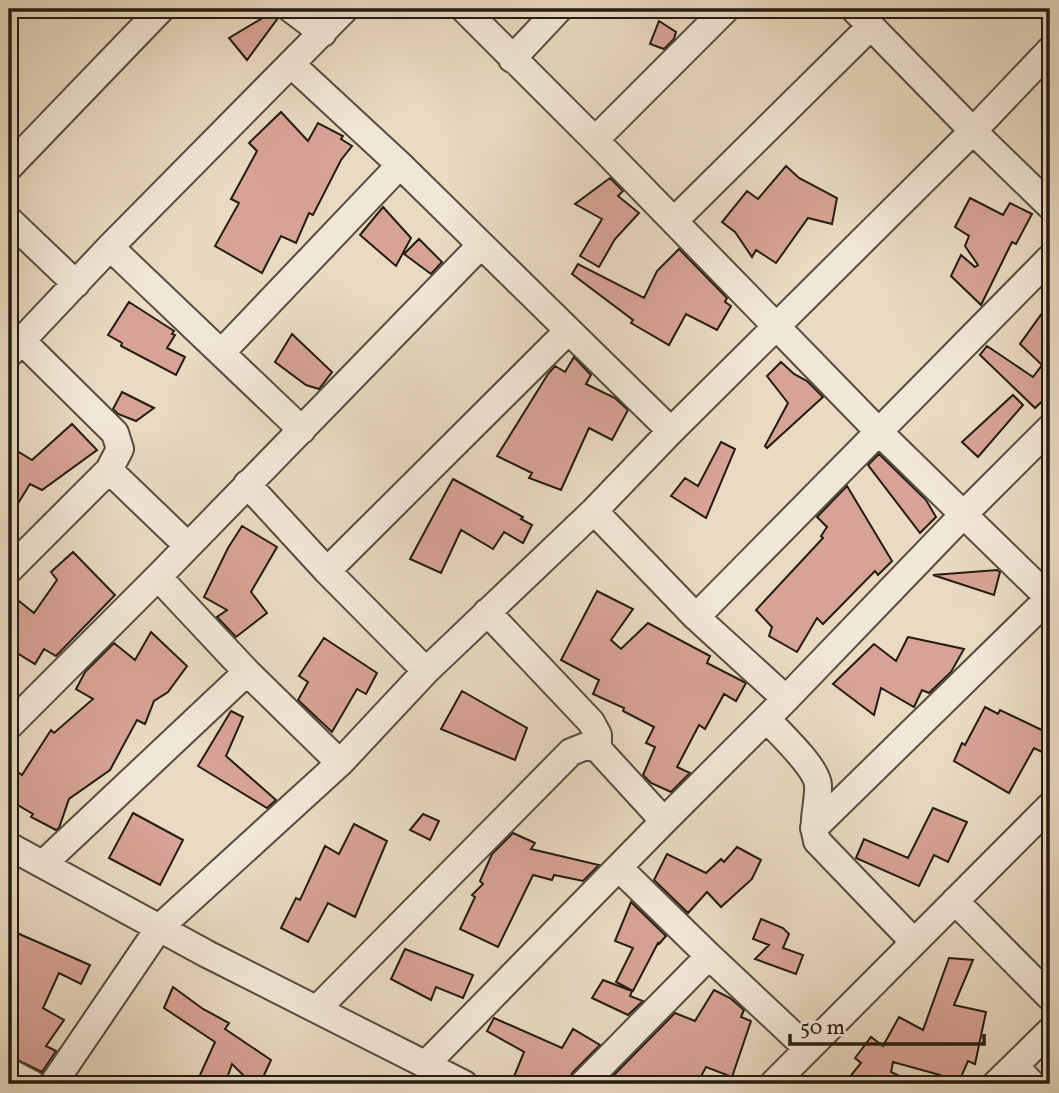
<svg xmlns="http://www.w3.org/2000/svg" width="1059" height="1093" font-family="Vollkorn,serif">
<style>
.building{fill:#d7a395;stroke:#251c11;stroke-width:2}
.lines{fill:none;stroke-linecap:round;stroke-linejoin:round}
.minor-casing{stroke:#564c3d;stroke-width:30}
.minor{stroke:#f1e7d7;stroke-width:26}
</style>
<rect width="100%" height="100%" fill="#e9dac1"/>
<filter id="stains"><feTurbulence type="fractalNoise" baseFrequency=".00286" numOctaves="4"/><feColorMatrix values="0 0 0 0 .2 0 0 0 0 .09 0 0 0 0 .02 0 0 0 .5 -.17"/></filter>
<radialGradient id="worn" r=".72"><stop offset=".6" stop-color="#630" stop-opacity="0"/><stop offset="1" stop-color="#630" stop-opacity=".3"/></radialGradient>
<!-- building -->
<path class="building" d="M276,10L278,18L247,60L229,38Z
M659,21L676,32L674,39L664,49L650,44Z
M281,112L308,141L318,123L343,136L341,139L352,146L341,160L313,215L309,213L296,243L281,236L262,273L215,246L239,203L231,199L257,151L249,143Z
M786,166L799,178L837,198L832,224L808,218L776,263L756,250L752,257L735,232L722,222L747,191L758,199Z
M610,178L623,191L618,196L639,213L615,239L599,267L580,256L602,219L575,204Z
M970,198L1003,215L1010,203L1032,214L1016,244L1012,242L981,305L951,276L961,255L975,267L978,265L965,246L969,236L955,227Z
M383,207L411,238L396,266L360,235Z
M419,239L442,262L431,274L404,254Z
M679,249L727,298L725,302L731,306L717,330L686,314L669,345L631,323L633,320L572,274L578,264L644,298L657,271Z
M129,302L174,331L172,334L175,335L167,348L185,357L176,375L121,346L122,343L108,335Z
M1050,302V394L1035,408L980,355L987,346L1033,377L1042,365L1020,344Z
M292,334L332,372L319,389L306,385L275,362Z
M574,357L591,375L586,384L615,398L628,410L612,440L589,428L561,490L529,478L532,473L497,456L548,374L555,366L565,372Z
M781,362L794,374L807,381L823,397L767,448L765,446L788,403L767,376Z
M122,392L154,408L136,421L118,414L113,409Z
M1013,395L1023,405L978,457L962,442Z
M72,424L97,450L42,490L30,484L9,518V446L32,460Z
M721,442L735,449L706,518L671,496L685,478L698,486Z
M879,454L926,500L936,517L920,533L868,465Z
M453,479L523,517L521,519L532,525L523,543L504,532L493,549L461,530L441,573L410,559Z
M847,486L892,561L878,575L875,571L823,624L817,618L797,652L769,636L772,627L756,610L823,538L821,536L827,527L817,517Z
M242,526L277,547L251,592L267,613L236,637L217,617L227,610L204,597L228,548Z
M73,552L115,595L56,656L44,649L35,664L9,648V593L34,613L57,580L51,572Z
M997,570L1000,572L994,595L933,575Z
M597,591L633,609L611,640L621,649L648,623L710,656L707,663L746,683L736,701L724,694L705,729L699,725L677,767L690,773L671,792L651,783L643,775L655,747L646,743L654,727L623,711L624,708L593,694L599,680L561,660Z
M151,632L187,666L168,692L154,701L145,724L137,720L110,770L69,799L59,828L56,830L31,817L33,814L9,800V766L22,775L51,730L54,733L93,699L76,689L85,672L114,643L135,660Z
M908,637L964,649L951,672L929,693L922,690L914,707L881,688L874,715L833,684L874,644L896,661Z
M324,638L377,673L366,694L357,689L332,732L298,700L308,682L299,676Z
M462,691L527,728L515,760L441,729Z
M985,707L998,714L1000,710L1050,734V742L1044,753L1034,748L1009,793L954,761L962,743L965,745Z
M231,711L243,717L226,756L276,800L267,808L198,766Z
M933,808L967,822L948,862L934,855L919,886L856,858L864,839L908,858Z
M133,813L183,840L160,885L109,858Z
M423,814L439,821L430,840L410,830Z
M354,824L387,841L355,917L328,903L308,942L281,928L296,898L300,900L325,846L339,854Z
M513,833L535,843L531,849L599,865L583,881L554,875L552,880L533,875L498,947L460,929L475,897L472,895L483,884L480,881L492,854Z
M737,847L761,860L752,879L721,907L707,892L688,913L654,880L667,854L706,873L721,859L724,862Z
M631,902L666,936L659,944L658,943L633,991L616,982L633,948L615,941Z
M761,919L783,928L789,934L783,948L803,955L796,974L755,959L769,945L753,939Z
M17,933L90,965L81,984L59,973L43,1008L64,1020L46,1046L56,1051L42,1072L9,1056V948Z
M405,949L473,975L463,998L436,987L431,1000L391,979Z
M949,958L973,960L954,1005L986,1012L975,1064L968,1061L958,1084L940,1075L893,1062L891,1072L916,1084H844L861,1063L855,1058L871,1037L883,1046L899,1017L923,1030Z
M603,980L632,991L630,996L643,1001L628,1015L592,998Z
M173,987L203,1009L229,1023L225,1029L271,1060L260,1084H252L232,1064L225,1084H196L215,1042L164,1008Z
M714,990L730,998L744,1010L741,1017L751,1021L732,1077L706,1067L697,1084H605L675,1013L695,1021Z
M494,1018L562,1048L573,1029L600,1045L572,1073L568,1084H511L524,1052L487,1031Z"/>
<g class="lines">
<defs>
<path id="minor" d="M291,9L323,33
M464,9L595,140L879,432L1050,599
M854,9L973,131L1050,206
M512,59L559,9
M291,64L400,165L671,431
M595,140L726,9
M9,167L161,9
M9,220L76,284
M674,221L871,26
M110,247L302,430
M221,353L400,165
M9,354L110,247L345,9
M109,470L188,546
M247,484L327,571L426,671
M594,511L696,617L786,699
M9,570L109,470L120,449L115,433L22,341
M327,571L568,331
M158,577L247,672L340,763
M487,612L591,722L598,735V749
M696,617L1050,258
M767,719C780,734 816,766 818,785C819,804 811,822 817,841L914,942
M9,726L158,577L481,245
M814,828L1050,597
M9,846L207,954L464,1084
M43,864L247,672
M619,868L709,956
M955,901L1050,997
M317,1009L571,752L586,746L598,749L664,821
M426,1064L664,821L786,699L963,515L1050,428
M1015,1066L1032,1084
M9,1072L32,1084
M53,1084L159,928L340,763L426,671L594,511L671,431L973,131L1050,50
M583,1084L709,956L808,1049
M773,1084L1050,806
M996,1084L1050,1031"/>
</defs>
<!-- minor casing -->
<use href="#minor" class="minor-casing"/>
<!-- minor -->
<use href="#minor" class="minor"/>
</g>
<!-- margin -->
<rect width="1059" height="1093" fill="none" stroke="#e9dac1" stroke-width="35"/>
<rect x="10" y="10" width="1038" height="1072" fill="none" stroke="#251c11" stroke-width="3.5"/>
<rect x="18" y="18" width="1024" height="1058" fill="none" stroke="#251c11" stroke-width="2"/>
<!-- scale -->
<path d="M790 1034v10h194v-10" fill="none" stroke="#251c11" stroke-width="3.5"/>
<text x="800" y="1034" font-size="21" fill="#251c11" stroke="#f1e7d7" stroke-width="5" paint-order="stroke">50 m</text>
<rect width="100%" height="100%" filter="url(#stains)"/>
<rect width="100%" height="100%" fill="url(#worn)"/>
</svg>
